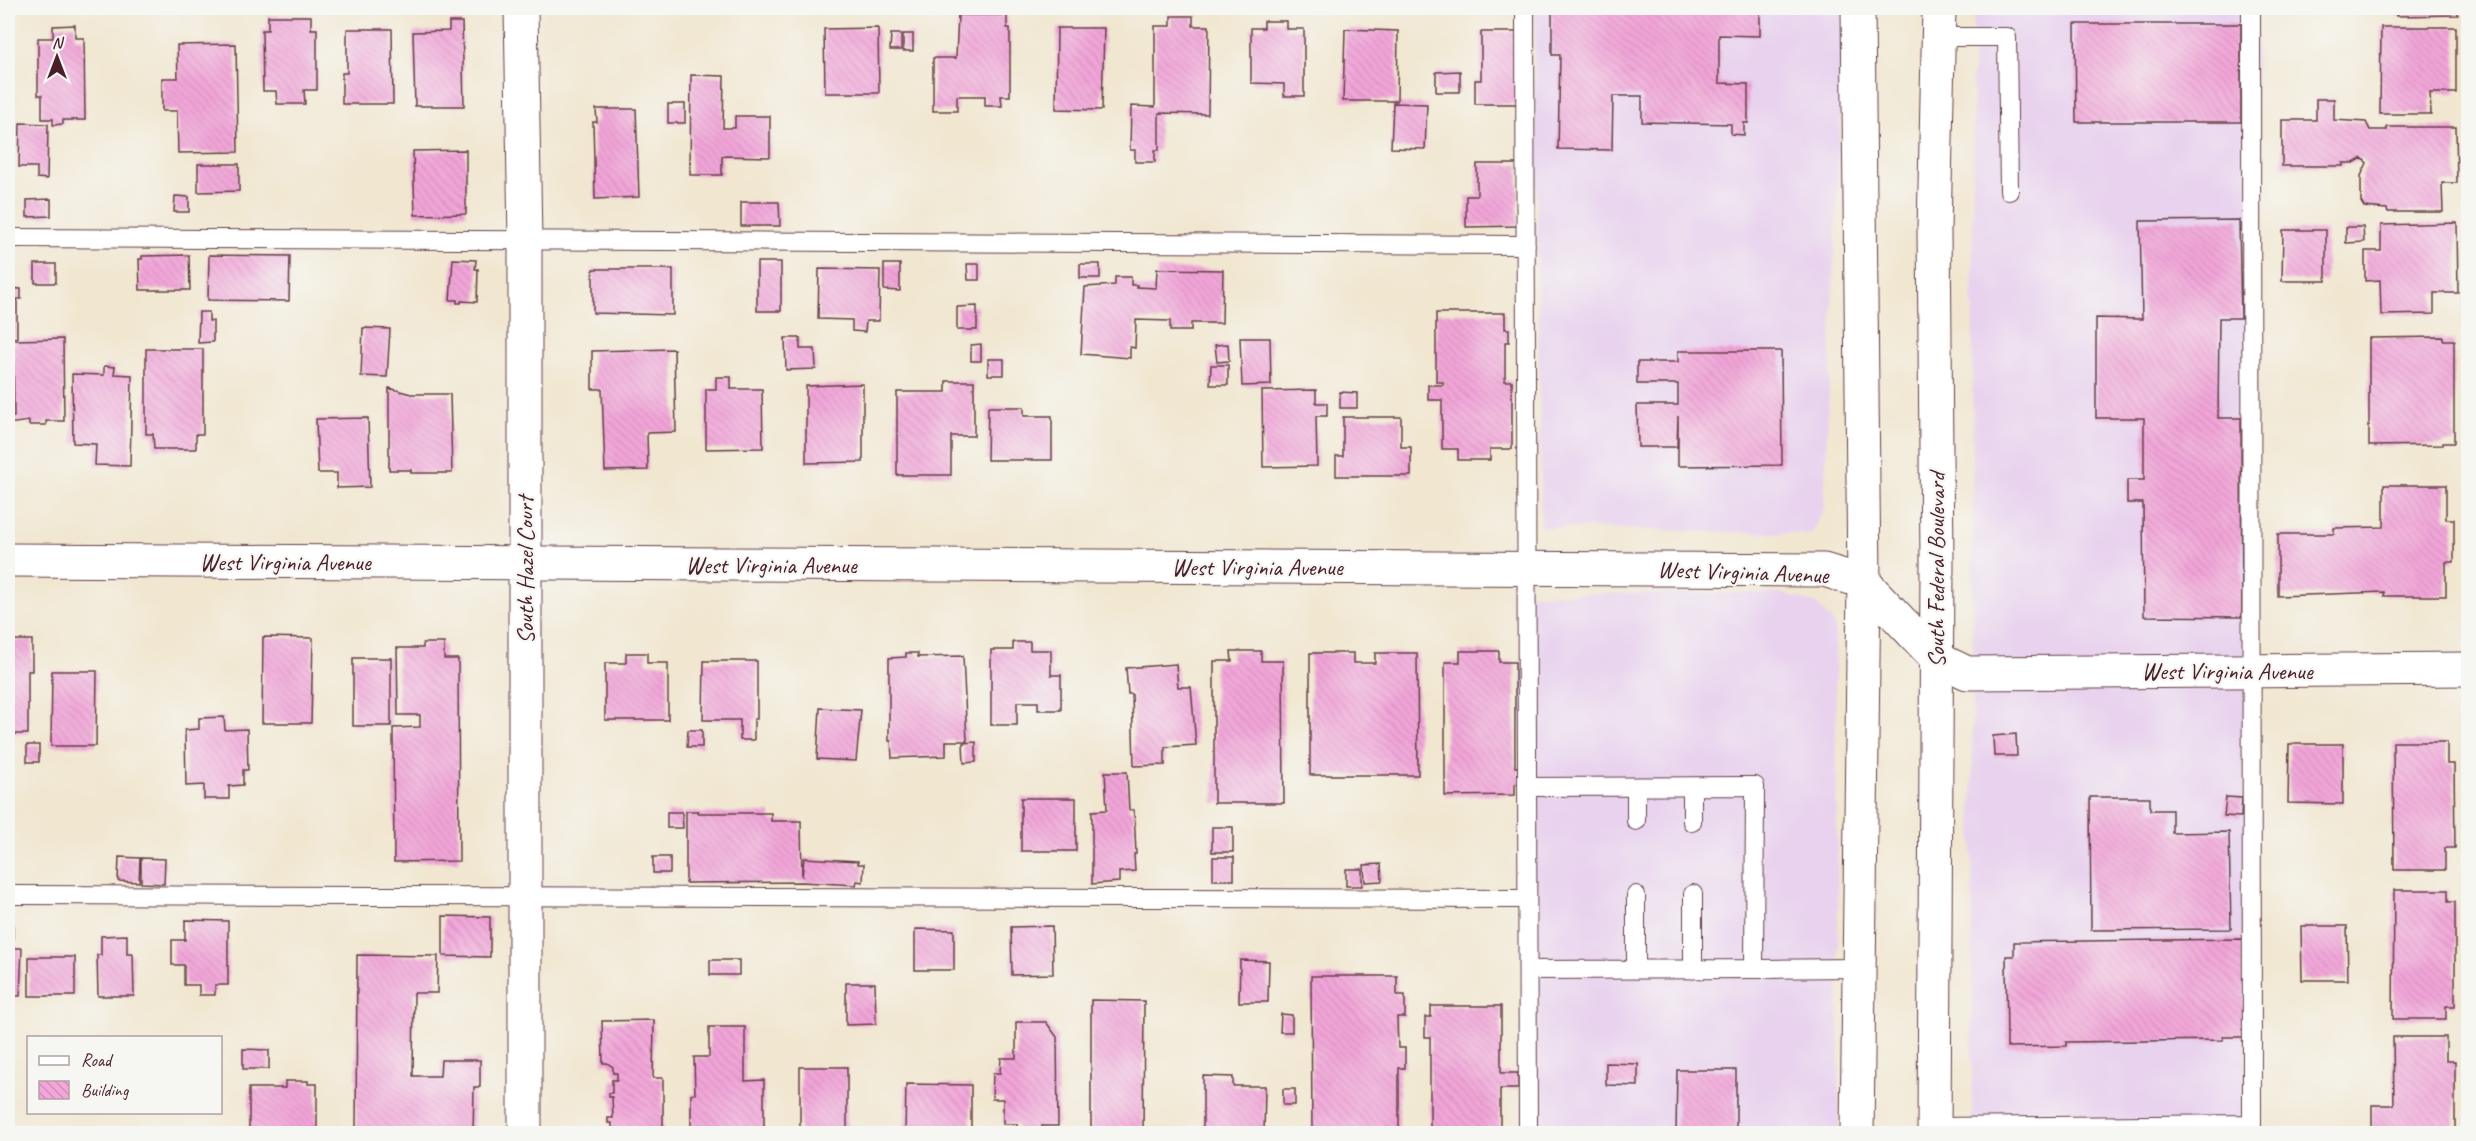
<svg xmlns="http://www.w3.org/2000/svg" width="2476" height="1141" font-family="Caveat,sans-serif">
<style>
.built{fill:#e8d2ee}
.building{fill:url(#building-back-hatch)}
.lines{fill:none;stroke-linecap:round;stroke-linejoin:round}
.service-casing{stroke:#633d44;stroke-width:20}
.minor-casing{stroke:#633d44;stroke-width:35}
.primary-casing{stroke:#633d44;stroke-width:35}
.service{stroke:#fff;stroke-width:18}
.minor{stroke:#fff;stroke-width:33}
.primary{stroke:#fff;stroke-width:33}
.labels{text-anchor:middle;stroke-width:4.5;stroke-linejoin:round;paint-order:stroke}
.street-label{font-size:24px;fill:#4a1f2b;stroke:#f6f6f2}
</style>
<defs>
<pattern id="building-back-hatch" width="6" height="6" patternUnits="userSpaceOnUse" patternTransform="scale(1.5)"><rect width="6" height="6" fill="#f2a6d9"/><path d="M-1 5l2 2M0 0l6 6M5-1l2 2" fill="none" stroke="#d18eba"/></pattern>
</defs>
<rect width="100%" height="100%" fill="#f6f6f2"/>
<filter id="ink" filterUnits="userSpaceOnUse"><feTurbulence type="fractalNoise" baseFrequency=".0167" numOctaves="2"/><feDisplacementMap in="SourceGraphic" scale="12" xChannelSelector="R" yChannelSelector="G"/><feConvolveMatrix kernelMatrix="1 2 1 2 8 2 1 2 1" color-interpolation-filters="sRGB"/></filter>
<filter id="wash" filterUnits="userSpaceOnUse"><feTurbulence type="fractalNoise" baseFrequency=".008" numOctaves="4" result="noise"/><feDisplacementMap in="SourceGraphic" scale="24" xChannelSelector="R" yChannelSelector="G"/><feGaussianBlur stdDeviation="1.35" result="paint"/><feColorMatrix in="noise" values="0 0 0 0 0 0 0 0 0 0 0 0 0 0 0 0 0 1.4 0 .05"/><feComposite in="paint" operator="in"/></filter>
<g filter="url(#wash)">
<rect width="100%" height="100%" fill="#f1e7d1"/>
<!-- built -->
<path class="built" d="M1534,8H1845L1824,508L1812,534L1541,527Z
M1973,8H2257L2246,1133L1972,1134Z
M1781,593L1817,604L1835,625L1840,1133H1522V594Z"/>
<g id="blocks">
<!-- building -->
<path class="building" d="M1552,8H1760V36L1719,35V83L1748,84V123H1744V135L1731,134V124L1642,122V96H1613L1612,150L1558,149L1560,55H1552Z
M2396,8H2458V15L2396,16Z
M958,15H1007V28H1010V96H1001L1002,106H985V96H957V111H933V58H956Z
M268,16H311V29H317V90H304L305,104H277L276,91H263L262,30H268Z
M1171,16H1193V26H1209L1208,114L1159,113V150H1155V162H1135V150H1130L1131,106L1155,107V26H1171Z
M1264,21H1286V29H1304V96H1284V84L1251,83V28H1264Z
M449,22H462L464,106H415L413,32L449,31Z
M2075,24H2241V122H2076Z
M75,25V38H84L85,120H63V124L53,125V119H42V95H38V38H53V26Z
M2381,27H2456V93H2430L2431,114H2380Z
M878,28L879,93H825L824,29Z
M1057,28H1104L1102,110L1056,109Z
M347,29H392L393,104H342V73H347Z
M1345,29L1398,31L1397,101H1343Z
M1481,32H1520L1517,104H1475V80H1481Z
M891,34H901V50H890Z
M903,34H913V51H903Z
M236,44L238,152L178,153L177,111H162V78H178L177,45Z
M1460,71V92H1436V72Z
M691,75L724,76L723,128H735V116H770V157L722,156V175H690Z
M2316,99H2334V120L2366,122L2370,130H2387V127H2456L2457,183H2442L2443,212H2388L2387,209L2364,207L2361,202V176L2367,163L2362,158L2354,163H2343V166H2282V120H2316Z
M1393,103L1427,104L1425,149L1391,148Z
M668,104H685V123H668Z
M596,109H636L639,197L595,199L593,122H597Z
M20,123L48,124L47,179L37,178V167H19Z
M466,150V214L415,215L413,151Z
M198,164H239V191L198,192Z
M1477,164H1519L1518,226L1466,227V196H1477Z
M175,196L189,197V212H174Z
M51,199V216L27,217V200Z
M741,202H779L780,226H741Z
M2239,220L2241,318H2219L2218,418H2241L2242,617L2144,616L2143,503H2127V480H2144V418H2096V318L2142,319L2140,221Z
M2457,223L2458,293H2434V314L2381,315L2380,280L2365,281V251H2381V225Z
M2346,227H2363L2364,242L2346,243Z
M2283,230H2326V281H2282Z
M189,255L190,290H140L139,259H142V256Z
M209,255L290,256L289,301L208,300Z
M453,259L476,260L475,269H478L477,302L461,301V303H457V300H450Z
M757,262H781V311H757Z
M35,264H56V283H35Z
M884,264H900V291L884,290Z
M967,264H979V280H968Z
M1080,264H1100V278H1080Z
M593,269H673V315L593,313Z
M819,269L880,270L879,321H866L865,332L852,331V320L818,319Z
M1157,269L1223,270L1222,323H1191V331H1170V321L1136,320L1135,348L1130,347V358L1081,354L1085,287L1115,285V277H1131V285H1137V287L1156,288Z
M8,288L21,289V299H17V338L8,337Z
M977,306V330H957V307Z
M199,312H209V321H213V342L198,343Z
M1436,313H1505V329H1509V342H1505V381H1512V449H1490V460H1458V449H1442V400H1428V385H1443V382H1436Z
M363,328L390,329L387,377L361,376Z
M2443,337V340H2454V443H2443V445L2369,446V338Z
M785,338H800V349H815L816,369L786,370Z
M1240,338H1270L1271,385L1242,386Z
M63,339L64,421H46V425H29V421L8,424V417H14L13,340Z
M981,344V361H971V345Z
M1228,344L1229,361L1217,362L1215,345Z
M146,349H203V434H196V449H154L153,434H146Z
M674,349L676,432L647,433L648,470L605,471L602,389H592V351Z
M1678,351H1781L1782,465L1678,466V416L1677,447H1638L1637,405H1678V384H1637V362H1678Z
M988,359H1004V375H988Z
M1211,365H1228V385H1210Z
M104,366L115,367L114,374L132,375L130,466L95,465L96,444L73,443L72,374L104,375Z
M716,377H731V389H762L763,448L706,449V389H716Z
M946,381H974V436H951V475H897V392H946Z
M863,384V462L806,463V386Z
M389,388L411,394H450L452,473H411V470H389Z
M1316,390V403H1327V416H1316L1317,466L1263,467L1262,391Z
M1340,392L1357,393V408H1340Z
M988,407H1024V416H1052V460H987Z
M1343,417H1401V447H1411V476H1336V456H1343Z
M368,418L370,487L337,488V473H318L316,419Z
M2384,485H2446V519H2454V562H2446V596H2384V592L2278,596V534H2334V528L2384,527Z
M263,637L313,638L311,723H262Z
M8,640H32V671H28V734H13V752H8Z
M1013,642H1030V650H1051V675H1061V710H1038V702H1017V725H991V650H1013Z
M423,643H444V659H458L459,861L394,862L393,728L420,727V715H398L397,648H423Z
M1231,651H1261V661H1283L1284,803H1214V661H1232Z
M1460,651H1499V662H1515V767H1520V784H1515V795L1445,796V662H1460Z
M626,653H647V663H668V720H605V663H626Z
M906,653H918V657L963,656L967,741H946V756L892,758L891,741H889V658L906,657Z
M1310,653H1353V663H1375V653H1417L1418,775H1310Z
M353,658H391V726H353Z
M704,661H757V719H754V740H740V720H703Z
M1176,664L1178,687H1191L1196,745L1165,747V765L1134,766L1132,694H1128L1126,668Z
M52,671H97L96,746H51Z
M820,708L861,710L856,761L817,759Z
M224,717L225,730L247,729L248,770H243V785L229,786V799H204V785L186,786L185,730L199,729V718Z
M688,730H702V747H687Z
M2016,734L2017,756H1994L1993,736Z
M976,742V762L964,763L963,743Z
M2393,742H2447V764H2454L2455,848H2445V870H2394Z
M2289,744H2343V804L2288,803Z
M27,745H39V762H27Z
M1105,772H1127L1129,810H1134L1136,854H1134L1135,871L1119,872V882L1092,884V811L1107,810Z
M2090,797H2150V810H2172V833L2229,832L2231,929L2091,930Z
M2226,797L2242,798L2241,817L2224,816Z
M1021,798H1076V851H1021Z
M686,811H698V813H771V821H801L802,877L804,858L858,861V864H864L863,882L857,881L856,885L802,882L686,883Z
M667,812H682L683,828H667Z
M1212,827H1233V852H1212Z
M119,857L140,858L139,882L118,881Z
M653,857H670V873H653Z
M1213,857H1234V880H1213Z
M141,858L165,859L164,884L141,883Z
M1381,864L1382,881L1365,882L1364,865Z
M1346,869H1362V886H1346Z
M2394,890H2448V902H2455V1006H2446V1019H2393Z
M443,916L490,917V957L443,956Z
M185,920L228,921V985H215V995H199V985H184V965H172V940H185Z
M8,926H13V948H22L20,996H8Z
M1052,926L1053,974L1012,975L1011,927Z
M2301,926H2347L2348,980H2302Z
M915,929L954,930V970H915Z
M127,935V954H133L134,996H98L97,955H101V936Z
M2243,939L2244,1037H2223V1040L2066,1042V1046L2007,1047L2006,956H2014V942Z
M357,955L438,956L437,993H414L413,1076H440L441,1060H480V1087H474L473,1134L356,1132Z
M29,957H75V996H29Z
M710,960H739V975H710Z
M1240,960L1269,961L1268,1002H1239Z
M1311,976H1397V995H1405V1017H1397L1398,1048H1405V1068H1399V1134H1312Z
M846,983H875L876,1024L846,1025Z
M1091,1000L1144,1001L1143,1134H1091Z
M1431,1006H1501V1073H1518V1089H1500V1134H1430V1037H1425V1017H1431Z
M1281,1014L1292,1015V1032H1280Z
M654,1020L653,1078H663V1134H612V1123H608V1118H613L612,1097H609V1093H612V1080H617V1073H613V1067L607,1063H603L602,1021Z
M1016,1022H1046L1057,1037L1058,1126H1042L1041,1134H1017V1124H1003V1099H992L993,1073H1000L1001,1058H1016Z
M709,1027H745V1081L764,1080V1134H691V1094H695L694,1057H709Z
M2393,1037H2446V1061H2455V1134H2372V1105H2394Z
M243,1049L269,1050V1069H243Z
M1606,1063L1638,1064V1086L1606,1085Z
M800,1067H847V1134H800Z
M1677,1070H1736V1134H1676Z
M1203,1076L1233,1077V1086H1265L1264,1134H1203Z
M285,1081H308V1084H317V1134H249V1088H285Z
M906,1084L971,1085V1134H905Z
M1283,1089H1295V1105H1283Z"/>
</g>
</g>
<g filter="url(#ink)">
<use href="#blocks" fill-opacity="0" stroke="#633d44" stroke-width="1.5"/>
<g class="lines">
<defs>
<path id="service" d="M1525,8L1528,1134
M2251,8L2252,1134
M1939,37H2007L2009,191
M8,238L1526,245
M1527,787L1755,786L1754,969L1528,970
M1636,787V821
M1692,787V822
M1693,894V970
M8,895L1527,899
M1636,895V970
M1754,969L1859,968
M1934,1127L2252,1124"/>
<path id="minor" d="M521,8L525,240V1134
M8,560L1824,570L1864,582L1936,658L1967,673L2468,669"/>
<path id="primary" d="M1857,1134L1864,582L1858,8
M1934,1134L1937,562L1934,230L1939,8"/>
</defs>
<!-- service casing -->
<use href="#service" class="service-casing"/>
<!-- minor casing -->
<use href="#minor" class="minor-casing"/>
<!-- primary casing -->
<use href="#primary" class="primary-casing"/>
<!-- service -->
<use href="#service" class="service"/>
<!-- minor -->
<use href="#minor" class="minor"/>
<!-- primary -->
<use href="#primary" class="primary"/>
</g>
</g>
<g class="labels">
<!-- street labels -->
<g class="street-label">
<text x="285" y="570">West Virginia Avenue</text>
<text x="771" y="573">West Virginia Avenue</text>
<text x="1257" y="575">West Virginia Avenue</text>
<text transform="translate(525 570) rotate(-90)" y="8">South Hazel Court</text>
<text transform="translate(1936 570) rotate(-90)" y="8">South Federal Boulevard</text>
<text transform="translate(1743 572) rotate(2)" y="8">West Virginia Avenue</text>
<text x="2227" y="679">West Virginia Avenue</text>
</g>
</g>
<!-- margin -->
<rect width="2476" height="1141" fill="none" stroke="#f6f6f2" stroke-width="30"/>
<!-- legend -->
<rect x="27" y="1036" width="195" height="78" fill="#f6f6f2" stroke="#b1a0a2" stroke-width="1.5"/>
<rect x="39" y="1056" width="30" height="9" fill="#ffffff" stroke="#b1a0a2" stroke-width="1.5"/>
<text x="81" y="1066" font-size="18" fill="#4a1f2b">Road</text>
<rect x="39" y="1081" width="30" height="18" fill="url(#building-back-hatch)" stroke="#b1a0a2" stroke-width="1.5"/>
<text x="81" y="1096" font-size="18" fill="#4a1f2b">Building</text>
<!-- north arrow -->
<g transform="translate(57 57)" stroke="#f6f6f2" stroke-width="4.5" paint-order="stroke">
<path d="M0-4.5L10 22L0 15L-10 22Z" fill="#4a1f2b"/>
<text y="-9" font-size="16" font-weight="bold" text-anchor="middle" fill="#4a1f2b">N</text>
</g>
</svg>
